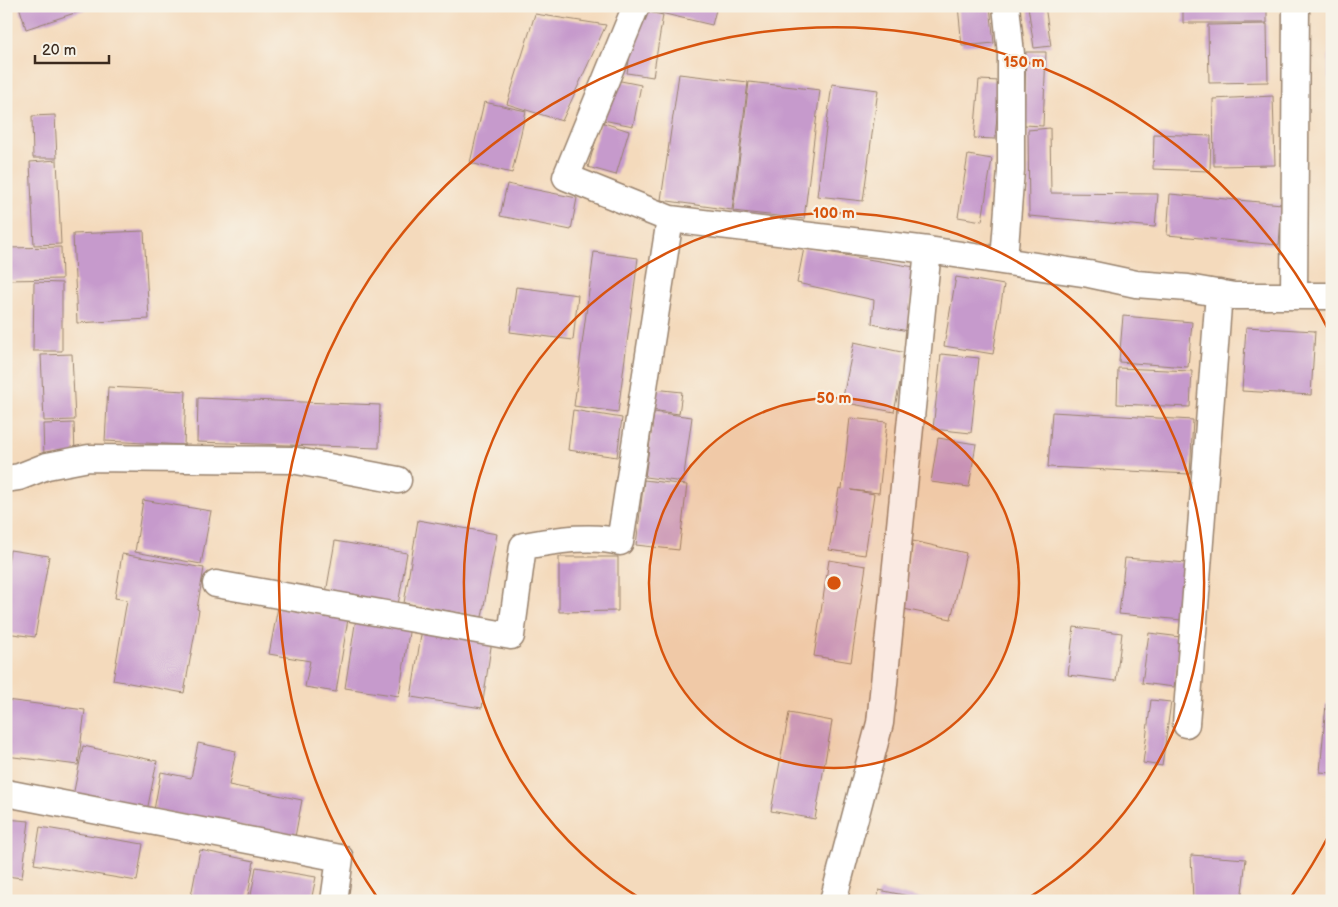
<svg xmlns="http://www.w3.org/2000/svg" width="1338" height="907" font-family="'Balsamiq Sans',sans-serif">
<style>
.building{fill:#c69acc}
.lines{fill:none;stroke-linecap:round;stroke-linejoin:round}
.street-casing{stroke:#98826d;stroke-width:29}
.street{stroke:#fff;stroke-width:26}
.ring{fill:none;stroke:#d7540e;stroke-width:2.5}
.centre{fill:#d7540e;stroke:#f7f3e8;stroke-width:2.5}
.ring-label{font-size:15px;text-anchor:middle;font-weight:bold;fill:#d7540e;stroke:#f7f3e8;stroke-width:4.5;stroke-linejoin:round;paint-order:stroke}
</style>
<rect width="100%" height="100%" fill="#f7f3e8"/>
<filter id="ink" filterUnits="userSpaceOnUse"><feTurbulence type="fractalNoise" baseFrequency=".02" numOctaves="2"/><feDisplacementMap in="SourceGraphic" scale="10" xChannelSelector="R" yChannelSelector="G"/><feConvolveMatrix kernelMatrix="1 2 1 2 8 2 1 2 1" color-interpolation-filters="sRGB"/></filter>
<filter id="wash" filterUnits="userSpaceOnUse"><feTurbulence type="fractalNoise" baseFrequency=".0096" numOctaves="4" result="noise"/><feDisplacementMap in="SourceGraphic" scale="20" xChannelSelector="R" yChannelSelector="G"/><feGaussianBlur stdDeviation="1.12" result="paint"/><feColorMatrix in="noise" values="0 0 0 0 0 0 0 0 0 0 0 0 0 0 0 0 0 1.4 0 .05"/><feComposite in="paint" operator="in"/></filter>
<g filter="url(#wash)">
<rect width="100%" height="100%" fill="#f4dabc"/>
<g id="blocks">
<!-- building -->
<path class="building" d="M19,6H93V7L26,29Z
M649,6H717L712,25L648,10Z
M958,6H990L994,43L962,46Z
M1028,6H1045L1051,46L1034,48Z
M1183,6H1267V23H1183Z
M637,10L663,15L653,77L627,73Z
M1330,11H1332V78H1328Z
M535,14L606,25L562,121L507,104Z
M1267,24L1268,82L1209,83L1208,25Z
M1026,52H1046L1043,126L1024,125Z
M679,74L748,82L732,210L661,200Z
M611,79L641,85L633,126L603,120Z
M979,80L1000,81L995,139L974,138Z
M749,82L820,90L804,219L733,211Z
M832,84L878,90L863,201L817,196Z
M1273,96L1275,165L1214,166L1213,99Z
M484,102L526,111L512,173L470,163Z
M55,115L57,158H33L32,116Z
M601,122L629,131L616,175L588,167Z
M1050,128L1051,193L1158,194L1155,227L1029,216L1028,130Z
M1154,134L1211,136L1210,171L1153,169Z
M968,155L992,159L982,221L958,217Z
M57,160L61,244L34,245L30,162Z
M507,184L577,198L571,230L500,216Z
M1170,194L1282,204L1279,245L1167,235Z
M144,231L149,319L77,323L73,234Z
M61,247L62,279L6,280V248Z
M804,248L914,267L908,331L872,324L874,300L797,283Z
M594,252L638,258L618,412L574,406Z
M956,277L1004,285L993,354L944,346Z
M34,282L62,283V351H33Z
M516,287L578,295L573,340L510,332Z
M1123,316L1192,322L1188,367L1119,362Z
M1246,327L1315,331L1311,395L1242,391Z
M854,342L906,353L894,412L842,402Z
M72,354L75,420L44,421L41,355Z
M941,354L979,358L971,433L933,429Z
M1118,368L1192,371L1190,407L1117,404Z
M108,387L186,391L184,445L105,441Z
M654,389L682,392L679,414L651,410Z
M198,398L380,405L379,448L197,442Z
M573,410L622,418L617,457L568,450Z
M654,412L692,417L683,482L645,477Z
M1052,412L1193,420L1190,474L1048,467Z
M850,418L887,422L879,493L851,490L874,494L865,555L829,550L839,488L842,489Z
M74,423L75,456L44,457L43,424Z
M938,438L976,444L969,487L931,482Z
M644,480L687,485L679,550L636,545Z
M143,500L211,511L201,564L135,552Z
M418,520L497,534L482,617L404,603Z
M335,541L407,553L398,605L326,593Z
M913,541L966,553L951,619L899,608Z
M10,550L49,556L35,637L6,633V574Z
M122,554L204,568L197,609L199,610L184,693L113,680L127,600L115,598Z
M559,557H618V611L559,612Z
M1125,558L1187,563L1182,620L1119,614Z
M829,560L866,566L851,662L814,656Z
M278,607L348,619L336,692L305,687L310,661L269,654Z
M356,618L410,626L399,696L345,688Z
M1074,627L1122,633L1116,681L1068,675Z
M422,629L492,640L482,708L411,697Z
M1149,633L1181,637L1174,687L1142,683Z
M6,700L85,710L78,765L6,756Z
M1151,700L1171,702L1162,766L1143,763Z
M1326,704L1332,705V773L1320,772Z
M789,713L832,721L815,819L771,811Z
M198,743L236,751L229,785L302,800L295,837L154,810L161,772L191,778Z
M83,746L157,761L147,811L73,796Z
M6,819L29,821L22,878L6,876Z
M40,827L143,844L137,881L34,864Z
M200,850L254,861L247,901H190Z
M1191,855L1246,859L1241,901H1193Z
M256,867L316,877L311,901H250Z
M879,890L928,900V901H877Z"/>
</g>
</g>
<g filter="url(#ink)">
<use href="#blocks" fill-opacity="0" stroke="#98826d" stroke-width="1"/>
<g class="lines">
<defs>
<path id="street" d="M636,6L566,177L670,219
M1004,260L1011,170V54L1006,6
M1294,296L1296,6
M6,479L19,477L47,466L89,458L292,460L398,480
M216,584L511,636L523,546C554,541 590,534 620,542L670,219L928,250L1089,274L1136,284L1188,288L1234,296H1332
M1186,724L1219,293
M6,793L340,858L334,901
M833,901L880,723L928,250"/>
</defs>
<!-- street casing -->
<use href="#street" class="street-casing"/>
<!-- street -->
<use href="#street" class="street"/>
</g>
</g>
<!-- distance rings -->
<circle cx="834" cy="583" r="185" fill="#d7540e" fill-opacity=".12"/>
<g class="ring">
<circle cx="834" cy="583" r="185"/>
<path d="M643 900A370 370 0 1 1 1025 900"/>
<path d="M1331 831A555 555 0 0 1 1291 897M377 897A555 555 0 1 1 1331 335"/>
</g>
<circle cx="834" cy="583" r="8" class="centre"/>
<g class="ring-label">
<text x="1024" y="67">150 m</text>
<text x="834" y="218">100 m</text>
<text x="834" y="403">50 m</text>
</g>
<!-- margin -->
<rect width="1338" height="907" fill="none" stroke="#f7f3e8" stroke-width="25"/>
<!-- scale -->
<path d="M35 55v8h74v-8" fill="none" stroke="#3b2a1e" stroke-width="2.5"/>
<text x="42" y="55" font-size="15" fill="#3b2a1e" stroke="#f7f3e8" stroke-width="4" paint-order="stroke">20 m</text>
</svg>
